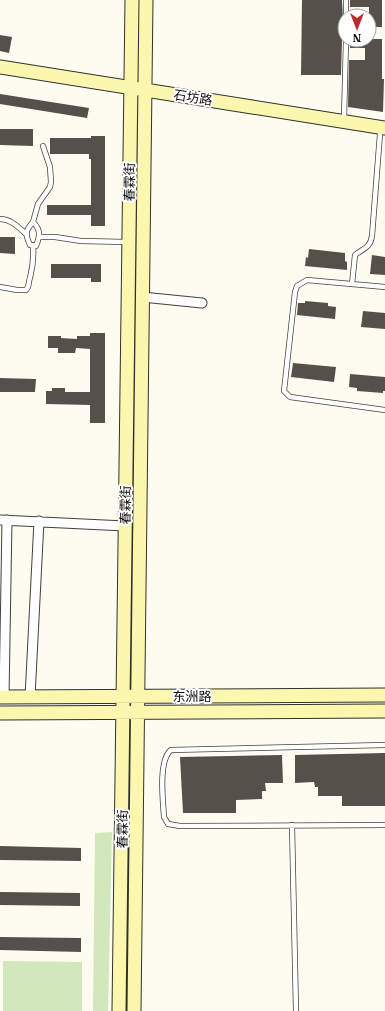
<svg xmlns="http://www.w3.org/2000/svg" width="385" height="1011" font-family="'IBM Plex Serif','Noto Sans SC',serif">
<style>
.green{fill:#d0e8bb}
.building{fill:#56504b}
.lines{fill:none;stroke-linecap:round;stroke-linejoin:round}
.lane-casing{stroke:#414141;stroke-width:6}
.street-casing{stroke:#414141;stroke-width:11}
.secondary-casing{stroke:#303030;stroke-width:15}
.lane{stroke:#fff;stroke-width:4.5}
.street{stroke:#fff;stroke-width:9}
.secondary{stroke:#fcf7ae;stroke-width:13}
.labels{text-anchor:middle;stroke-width:4;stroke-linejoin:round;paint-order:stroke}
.street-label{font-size:13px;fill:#0e0e0e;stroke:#fff}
</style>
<rect width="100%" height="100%" fill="#fefcf0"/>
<!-- green -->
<path class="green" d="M112,832L108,1011H93L95,833Z
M3,961L82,962V1011H3Z"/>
<!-- building -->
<path class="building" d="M302,0H342L344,37L342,40L341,75H301Z
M350,0H382V27H369V7H350Z
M0,35L12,37L9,53L0,51Z
M369,39H382V79H384L383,112L348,107L349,60H365V48H350V40H369Z
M0,94L89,108L87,118L0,104Z
M0,129H33V146L0,145Z
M91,136H105V226H91V215H47V205H91V159H89V154H50V138H91Z
M0,237H15V254L0,253Z
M309,249L345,253V261L347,262V270L305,266L306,257L308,258Z
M372,255L385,257V275L370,274Z
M51,264H101V282H91V278H51Z
M305,301L328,303V306L336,307L335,319L297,315L298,303H305Z
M363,311L385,313V329L361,327Z
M90,333H105V423H90V405L46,404V391H52V388H65V392H90V349L76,348L75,353H58V348H48V336H61V338L77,339V336H90Z
M293,363L336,367L334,382L291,377Z
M350,374L385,377V391H383V393L357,391V388L349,387Z
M0,378L36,379L35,392H0Z
M385,753V806H342V796H318V787H315L314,782L295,783V755Z
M282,755L283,783H265L266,791H262V799L236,800V813H183L180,757Z
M0,846L81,848V861L0,860Z
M0,892L80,893V906L0,905Z
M0,937L81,938V952L0,950Z"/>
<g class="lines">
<defs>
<path id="lane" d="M346,16V0
M344,119L346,40
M0,219C11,219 18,227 26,234
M33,222L38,204L50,187L51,182L50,167L43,146
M33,222C41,230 40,236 36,246L30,245C25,234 25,231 33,222Z
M40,237H55L81,241L127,242
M352,284L355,255C364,248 370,248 372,236L380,134
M0,287L17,290H26C30,286 28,282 30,278C33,266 34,257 33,245
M385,287L307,280L297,286L295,292L284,391L290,397L385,410
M385,745L171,750C158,760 163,801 164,817L168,824L180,826L385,825
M292,825L296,1011"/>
<path id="street" d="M142,297L202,303
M0,520L125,526
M4,697L7,520
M30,697L39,521"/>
<path id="secondary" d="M0,67L385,128
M0,697L385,695
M0,713L385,711
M119,1011L132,0
M134,1011L146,0"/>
</defs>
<!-- lane casing -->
<use href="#lane" class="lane-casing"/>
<!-- street casing -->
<use href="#street" class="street-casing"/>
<!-- secondary casing -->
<use href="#secondary" class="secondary-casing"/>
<!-- lane -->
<use href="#lane" class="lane"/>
<!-- street -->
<use href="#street" class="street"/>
<!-- secondary -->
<use href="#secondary" class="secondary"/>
</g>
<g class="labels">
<!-- street labels -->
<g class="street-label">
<text transform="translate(193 97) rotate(9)" y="5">石坊路</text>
<text transform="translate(129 182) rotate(-89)" y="5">春霖街</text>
<text transform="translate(125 505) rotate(-89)" y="5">春霖街</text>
<text x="192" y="701">东洲路</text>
<text transform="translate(122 829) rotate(-89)" y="5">春霖街</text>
</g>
</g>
<!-- north arrow -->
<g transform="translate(357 28) rotate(180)"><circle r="19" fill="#ffffff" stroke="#9f9f9f"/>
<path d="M0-3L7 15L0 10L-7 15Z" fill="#b92c2b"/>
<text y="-6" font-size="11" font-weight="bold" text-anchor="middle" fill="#0e0e0e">N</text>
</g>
</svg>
